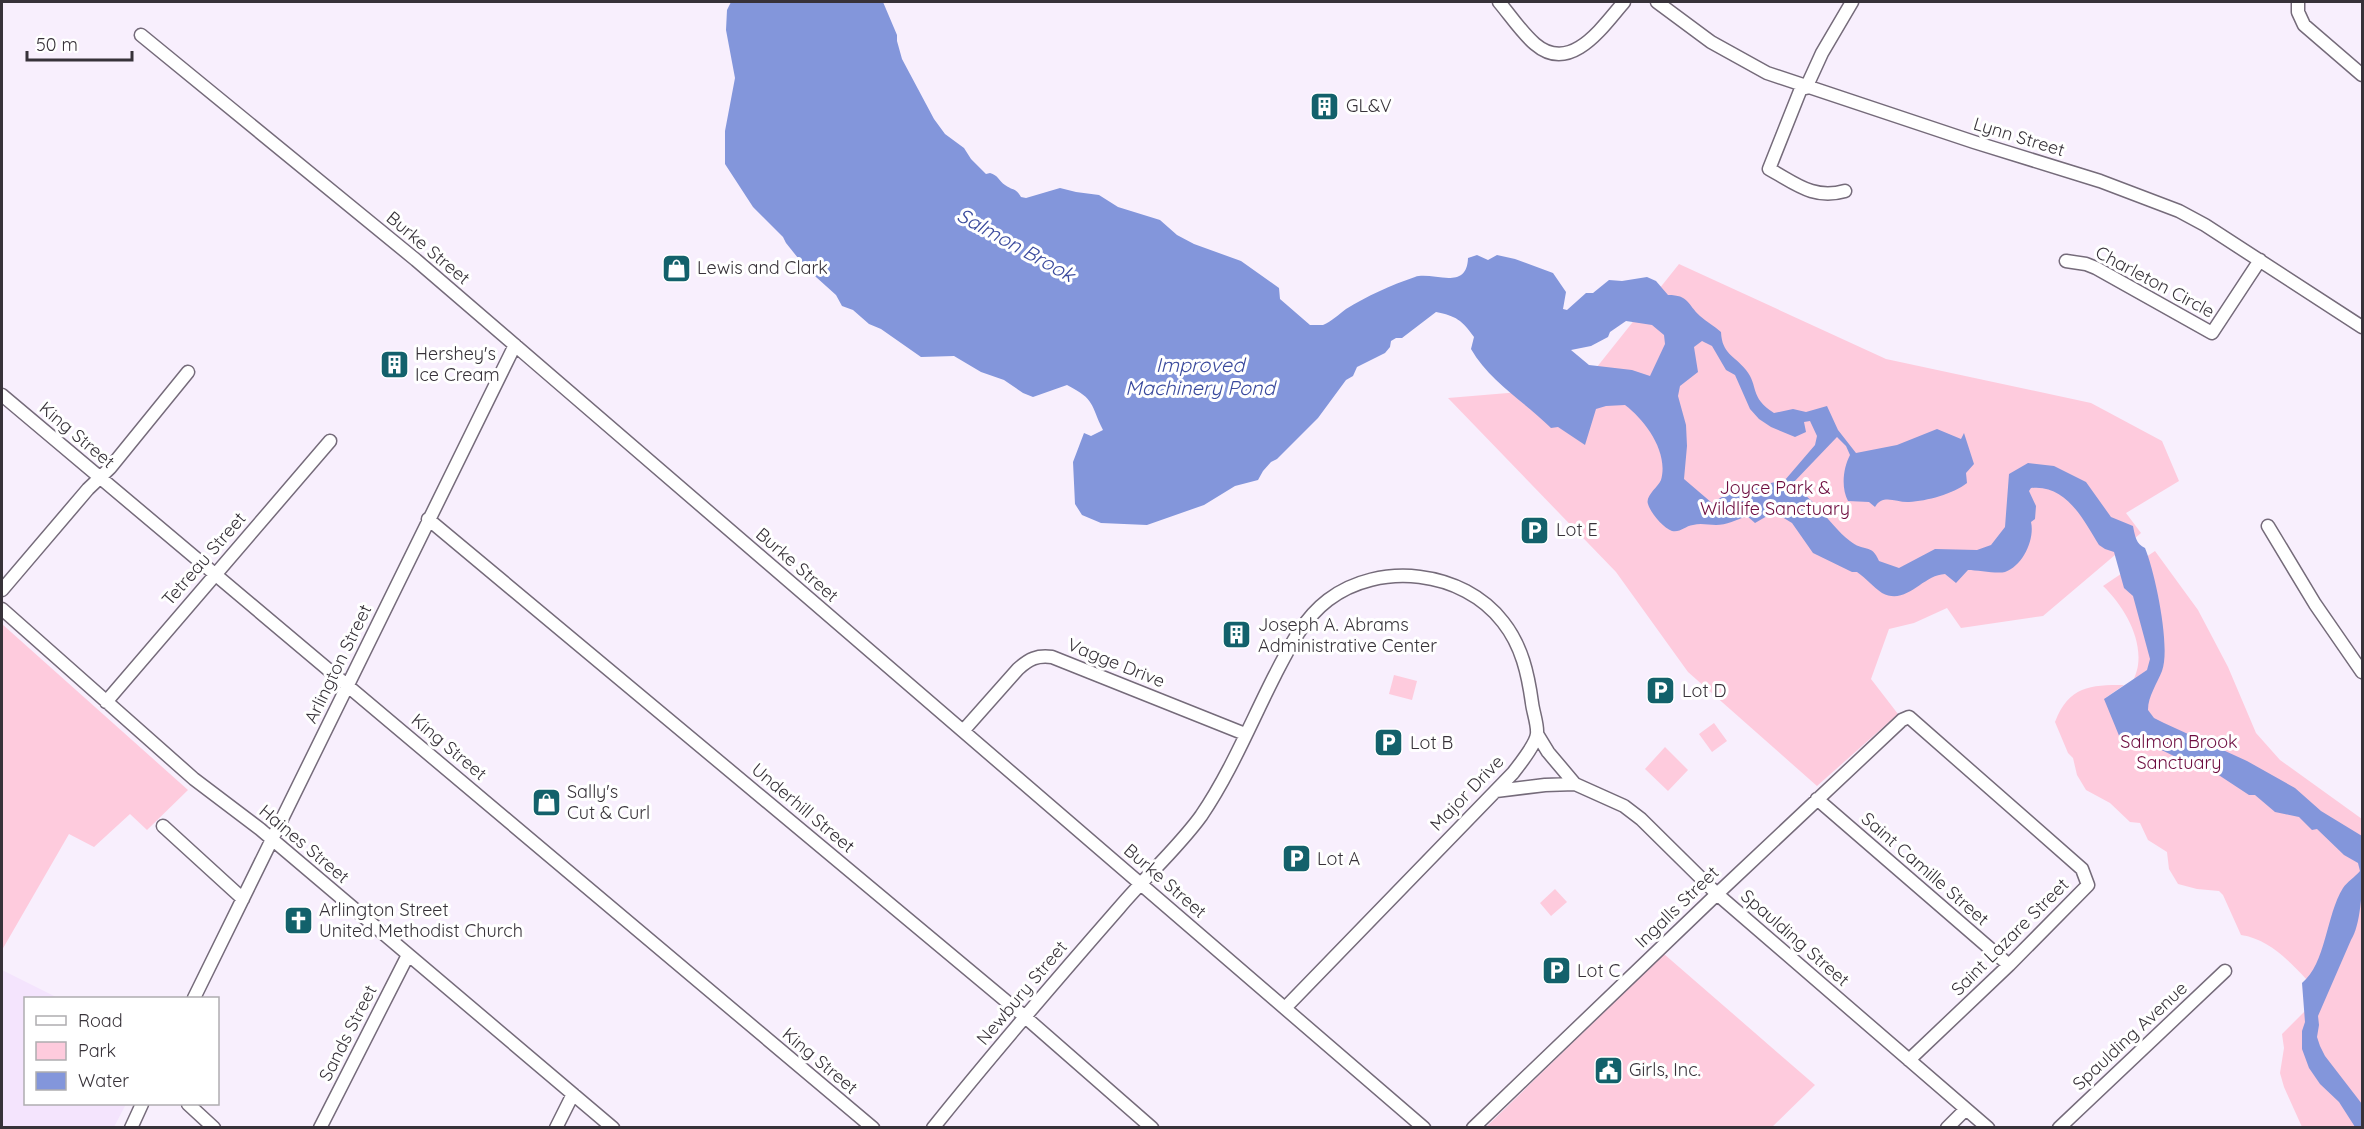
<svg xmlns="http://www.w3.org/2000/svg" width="2364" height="1129" font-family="Quicksand,sans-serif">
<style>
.built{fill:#f4e4fd}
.green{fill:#fecbdd}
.water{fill:#8396db;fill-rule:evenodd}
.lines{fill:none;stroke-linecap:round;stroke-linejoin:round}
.minor-casing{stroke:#756b7a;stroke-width:15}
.minor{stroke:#fff;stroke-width:12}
.labels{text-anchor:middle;stroke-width:6;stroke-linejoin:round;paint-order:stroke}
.poi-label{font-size:18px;fill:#373239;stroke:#fff;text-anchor:start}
.street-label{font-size:18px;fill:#373239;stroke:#fff}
.park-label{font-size:18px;fill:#6d0c3f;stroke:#fff}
.water-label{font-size:20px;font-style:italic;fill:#3a4a9d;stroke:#fff}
</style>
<rect width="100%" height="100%" fill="#f8effd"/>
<!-- built -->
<path class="built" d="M2,970L58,998H26V1104H126L114,1127H2Z"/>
<!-- green -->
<path class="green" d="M1679,264L1886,359L2091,403L2162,441L2179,481L2126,513L2141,533L2043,616L1961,628L1947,608L1914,623L1889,629L1871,679L1898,714L1817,786L1688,672L1616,572L1448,398L1581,387Z
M2155,551L2198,610L2228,667L2256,733L2280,760L2362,819V1127H2302L2284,1087L2280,1073L2284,1048L2282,1034L2305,1011L2307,980C2289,961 2269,939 2241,935L2223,895L2219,891L2197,889L2178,884L2169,869L2167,852L2148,840L2140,823L2130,822L2110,803L2086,790L2077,775L2073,758L2068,753L2055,722C2069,686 2090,685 2124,685L2104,699L2131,688C2133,680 2137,673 2138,665C2142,637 2123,605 2103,586Z
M2,624L188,790L147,830L130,814L94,847L69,834L2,950Z
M1394,675L1417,681L1412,700L1389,694Z
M1714,723L1727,741L1712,752L1699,734Z
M1665,747L1688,770L1668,791L1645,769Z
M1555,889L1567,902L1551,916L1540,903Z
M1664,954L1815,1085L1772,1127L1485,1128Z"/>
<!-- water -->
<path class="water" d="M731,2H883L897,35V41L902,59L934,119L945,134L964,148L971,159L986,174L990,173C998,175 999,181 1005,185C1013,191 1015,187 1021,197L1026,198L1060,188L1076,192L1099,195L1118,207L1160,220L1177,235L1194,244L1241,261L1279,288L1280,299L1310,325H1323C1332,321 1338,315 1346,309C1367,296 1391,285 1415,277C1432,271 1467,292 1468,258L1477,255L1488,260L1497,255L1515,259L1553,273L1566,292L1563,309L1567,310L1586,293H1593L1609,280L1622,281L1647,277L1656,281L1668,295C1689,295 1687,304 1700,316C1707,322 1714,326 1721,332C1722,354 1734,355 1746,370C1759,386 1749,397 1774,413L1793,409L1806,412L1827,406L1838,430L1856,453L1897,445L1937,429L1961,439L1964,433L1974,464L1966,473L1967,483C1953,494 1927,501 1909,502C1897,503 1883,493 1875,507L1869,502L1848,501C1841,488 1843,468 1850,455L1846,446L1837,437L1792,484L1791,486C1816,498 1829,525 1850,541C1863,552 1872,543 1879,561L1899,568L1935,549L1977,550L1991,545L2005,527L2009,474L2028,463L2054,466L2086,482L2111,517L2133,526C2135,536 2136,544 2145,548C2155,572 2171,647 2162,671C2157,684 2148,696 2148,710L2154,718L2164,723L2247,761L2295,788L2321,811L2362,836C2363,864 2364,920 2351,940L2318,1016L2319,1025L2317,1037L2320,1046L2325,1056L2362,1104V1127H2355L2339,1102L2320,1084L2309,1068L2302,1049V1031L2305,1022L2302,983C2326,964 2326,915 2343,888C2347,882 2355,877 2360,871L2358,863L2344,855L2317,829L2312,830L2299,817L2275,812L2255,795H2249L2208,768L2178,758L2145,742L2128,736L2120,738L2104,699L2147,670L2150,659L2133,596L2124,588L2114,552L2105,549L2099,545C2083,519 2066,484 2031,488L2029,491L2036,506L2035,519L2031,522C2035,539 2023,566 2005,572C1997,574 1977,570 1968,570L1956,583L1945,574C1922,575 1907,606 1882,593C1873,587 1866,578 1857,572H1852L1813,553L1792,523L1774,512L1755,523L1747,516C1737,520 1726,525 1716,525C1708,525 1701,523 1693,525C1685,526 1680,533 1672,531C1663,528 1650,512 1648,504C1645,496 1658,487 1661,480C1669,452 1645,420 1625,405L1606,406L1596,409L1585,445L1558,427L1551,428C1525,402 1490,382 1471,349L1474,337C1462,320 1456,316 1436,312L1402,338H1396L1391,341L1390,347L1385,353L1357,367L1353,376L1346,380L1318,418L1277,459L1271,462L1263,471L1258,480L1235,486L1204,505L1147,525L1101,523L1082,515L1075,504L1073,462L1084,433L1091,436L1103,430C1090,404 1096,400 1067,385L1033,397L1023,393L1004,380L981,372L954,356L921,357L881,329L869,324L853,310L842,306L836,295L806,268L786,243L783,237L753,207L725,164V131L735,78L726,30L727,10ZM1626,321L1652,325L1664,335L1665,344L1650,376L1632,370L1589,365L1571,350L1591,346L1608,337L1610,332ZM1702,341L1712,346L1726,370L1735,375L1750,409L1759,419L1771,427L1795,437L1806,432L1804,422L1810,421L1817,436L1815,445L1785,480L1730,492L1712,503L1684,479L1687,446L1686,425L1678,396L1680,386L1698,372L1694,347Z"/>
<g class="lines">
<defs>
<path id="minor" d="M1499,2C1510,15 1522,33 1535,44C1571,75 1603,26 1624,2
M1657,2L1711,42L1767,73L1974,142L2100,181L2179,211L2205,225L2362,327
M2298,2V12L2304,25L2362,75
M141,35L416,260L1424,1128
M1802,86L1769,169C1795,183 1813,200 1845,191
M1806,88L1822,53L1852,2
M2066,261L2086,264L2096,268L2212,333L2260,260
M2,395L873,1128
M428,519L1024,1016L1152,1128
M2268,526L2315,604L2362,672
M2,590L88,489L110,468L188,372
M2,609L194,779L260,829L613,1128
M106,702L330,441
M963,731L1018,669C1029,659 1037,655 1052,657L1245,734
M1575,784L1624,806L1641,819L1717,894L1988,1128
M1496,791L1545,785L1575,784L1548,752L1537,734
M1817,799L2009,965
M163,826L243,899
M194,998L515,345
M188,1104L214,1128
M131,1128L142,1104
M320,1128L408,955
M556,1128L573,1094
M933,1128C993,1053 1056,980 1119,908C1145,877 1177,849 1201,816C1231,772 1251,722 1275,675C1289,648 1303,619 1328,600C1379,561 1463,570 1503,622C1522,646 1528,674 1532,703C1533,712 1538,725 1537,734C1536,744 1520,764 1513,773L1285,1008
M1473,1128L1717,894L1902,720L1909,717L2082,869L2088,885L2009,965L1909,1060
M1947,1128L1966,1109
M2059,1128L2225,971"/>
</defs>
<!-- minor casing -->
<use href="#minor" class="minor-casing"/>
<!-- minor -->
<use href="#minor" class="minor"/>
</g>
<!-- icons -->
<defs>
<symbol id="building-square" viewBox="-11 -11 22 22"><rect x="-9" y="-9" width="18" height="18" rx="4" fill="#13616b" stroke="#fff"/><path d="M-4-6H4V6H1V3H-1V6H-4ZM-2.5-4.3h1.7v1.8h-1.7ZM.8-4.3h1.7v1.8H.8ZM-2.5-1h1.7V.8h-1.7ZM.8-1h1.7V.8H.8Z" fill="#fff"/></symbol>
<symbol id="shop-square" viewBox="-11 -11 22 22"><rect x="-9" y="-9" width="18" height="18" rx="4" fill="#13616b" stroke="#fff"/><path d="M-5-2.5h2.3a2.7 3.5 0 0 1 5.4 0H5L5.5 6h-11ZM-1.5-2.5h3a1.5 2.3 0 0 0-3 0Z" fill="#fff"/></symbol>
<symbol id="parking-square" viewBox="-11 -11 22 22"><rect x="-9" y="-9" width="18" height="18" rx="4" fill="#13616b" stroke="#fff"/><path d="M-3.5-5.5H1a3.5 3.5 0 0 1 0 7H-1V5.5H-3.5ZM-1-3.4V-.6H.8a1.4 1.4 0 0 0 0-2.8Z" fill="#fff"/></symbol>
<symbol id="church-square" viewBox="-11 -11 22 22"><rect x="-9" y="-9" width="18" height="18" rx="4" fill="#13616b" stroke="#fff"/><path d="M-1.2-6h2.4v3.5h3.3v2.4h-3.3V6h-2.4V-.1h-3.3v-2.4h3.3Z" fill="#fff"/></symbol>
<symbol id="civic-square" viewBox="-11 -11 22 22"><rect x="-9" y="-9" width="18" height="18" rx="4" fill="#13616b" stroke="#fff"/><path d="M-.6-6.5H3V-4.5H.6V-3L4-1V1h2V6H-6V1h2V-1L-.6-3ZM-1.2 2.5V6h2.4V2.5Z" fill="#fff"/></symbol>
</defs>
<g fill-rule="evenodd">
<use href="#building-square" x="1308" y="90" width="33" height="33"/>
<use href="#shop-square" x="660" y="252" width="33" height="33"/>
<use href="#building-square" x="378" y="348" width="33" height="33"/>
<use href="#parking-square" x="1518" y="514" width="33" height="33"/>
<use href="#building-square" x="1220" y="618" width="33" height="33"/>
<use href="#parking-square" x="1644" y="674" width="33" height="33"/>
<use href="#parking-square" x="1372" y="726" width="33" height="33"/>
<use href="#shop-square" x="530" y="786" width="33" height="33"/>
<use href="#parking-square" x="1280" y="842" width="33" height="33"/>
<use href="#church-square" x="282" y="904" width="33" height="33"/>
<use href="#parking-square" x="1540" y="954" width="33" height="33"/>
<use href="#civic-square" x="1592" y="1054" width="33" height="33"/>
</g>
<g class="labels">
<!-- poi labels -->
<g class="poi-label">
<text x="1346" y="112">GL&amp;V</text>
<text x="697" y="274">Lewis and Clark</text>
<text x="415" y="360">Hershey's<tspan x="415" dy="21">Ice Cream</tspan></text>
<text x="1556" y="536">Lot E</text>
<text x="1258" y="631">Joseph A. Abrams<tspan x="1258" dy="21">Administrative Center</tspan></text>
<text x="1682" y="697">Lot D</text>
<text x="1410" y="749">Lot B</text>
<text x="567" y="798">Sally's<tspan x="567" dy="21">Cut &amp; Curl</tspan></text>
<text x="1317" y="865">Lot A</text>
<text x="319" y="916">Arlington Street<tspan x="319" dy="21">United Methodist Church</tspan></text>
<text x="1577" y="977">Lot C</text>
<text x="1629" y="1076">Girls, Inc.</text>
</g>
<!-- street labels -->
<g class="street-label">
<text transform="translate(2019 137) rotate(17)" y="6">Lynn Street</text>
<text transform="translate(428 248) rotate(40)" y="6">Burke Street</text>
<text transform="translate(2155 282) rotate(28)" y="6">Charleton Circle</text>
<text transform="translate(77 435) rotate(40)" y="6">King Street</text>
<text transform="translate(204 559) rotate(-49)" y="6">Tetreau Street</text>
<text transform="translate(797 565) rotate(41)" y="6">Burke Street</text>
<text transform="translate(1116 663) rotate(22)" y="6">Vagge Drive</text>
<text transform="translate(338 664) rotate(-64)" y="6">Arlington Street</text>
<text transform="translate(449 747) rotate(40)" y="6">King Street</text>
<text transform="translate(1467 793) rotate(-46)" y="6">Major Drive</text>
<text transform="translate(803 808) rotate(40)" y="6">Underhill Street</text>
<text transform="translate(304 844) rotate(40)" y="6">Haines Street</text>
<text transform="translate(1925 869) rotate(41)" y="6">Saint Camille Street</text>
<text transform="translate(1165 881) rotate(41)" y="6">Burke Street</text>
<text transform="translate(1677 907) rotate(-44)" y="6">Ingalls Street</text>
<text transform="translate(2010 937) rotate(-45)" y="6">Saint Lazare Street</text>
<text transform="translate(1795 938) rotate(41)" y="6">Spaulding Street</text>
<text transform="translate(1022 993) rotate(-50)" y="6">Newbury Street</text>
<text transform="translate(348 1033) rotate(-63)" y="6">Sands Street</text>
<text transform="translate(2130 1036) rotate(-43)" y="6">Spaulding Avenue</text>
<text transform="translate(820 1061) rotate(40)" y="6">King Street</text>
</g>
<!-- park labels -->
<g class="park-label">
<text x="1775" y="494">Joyce Park &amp;<tspan x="1775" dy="21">Wildlife Sanctuary</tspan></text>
<text x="2179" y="748">Salmon Brook<tspan x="2179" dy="21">Sanctuary</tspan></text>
</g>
<!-- water labels -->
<g class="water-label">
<text transform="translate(1016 245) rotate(29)" y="7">Salmon Brook</text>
<text x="1200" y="372">Improved<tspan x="1200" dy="23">Machinery Pond</tspan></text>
</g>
</g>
<!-- border -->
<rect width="2364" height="1129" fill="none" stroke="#373239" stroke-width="6"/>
<!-- legend -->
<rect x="24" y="997" width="195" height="108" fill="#ffffff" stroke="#afadb0" stroke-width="1.5"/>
<rect x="36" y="1016" width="30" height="9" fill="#ffffff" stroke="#afadb0" stroke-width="1.5"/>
<text x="78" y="1027" font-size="18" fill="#373239">Road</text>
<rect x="36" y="1042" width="30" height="18" fill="#fecbdd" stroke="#afadb0" stroke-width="1.5"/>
<text x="78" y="1057" font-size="18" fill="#373239">Park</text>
<rect x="36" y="1072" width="30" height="18" fill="#8396db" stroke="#afadb0" stroke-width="1.5"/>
<text x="78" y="1087" font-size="18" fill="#373239">Water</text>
<!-- scale -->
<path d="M27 51v9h105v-9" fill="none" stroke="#373239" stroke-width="3"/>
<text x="36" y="51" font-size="18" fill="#373239" stroke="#ffffff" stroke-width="4.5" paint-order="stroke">50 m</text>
</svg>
